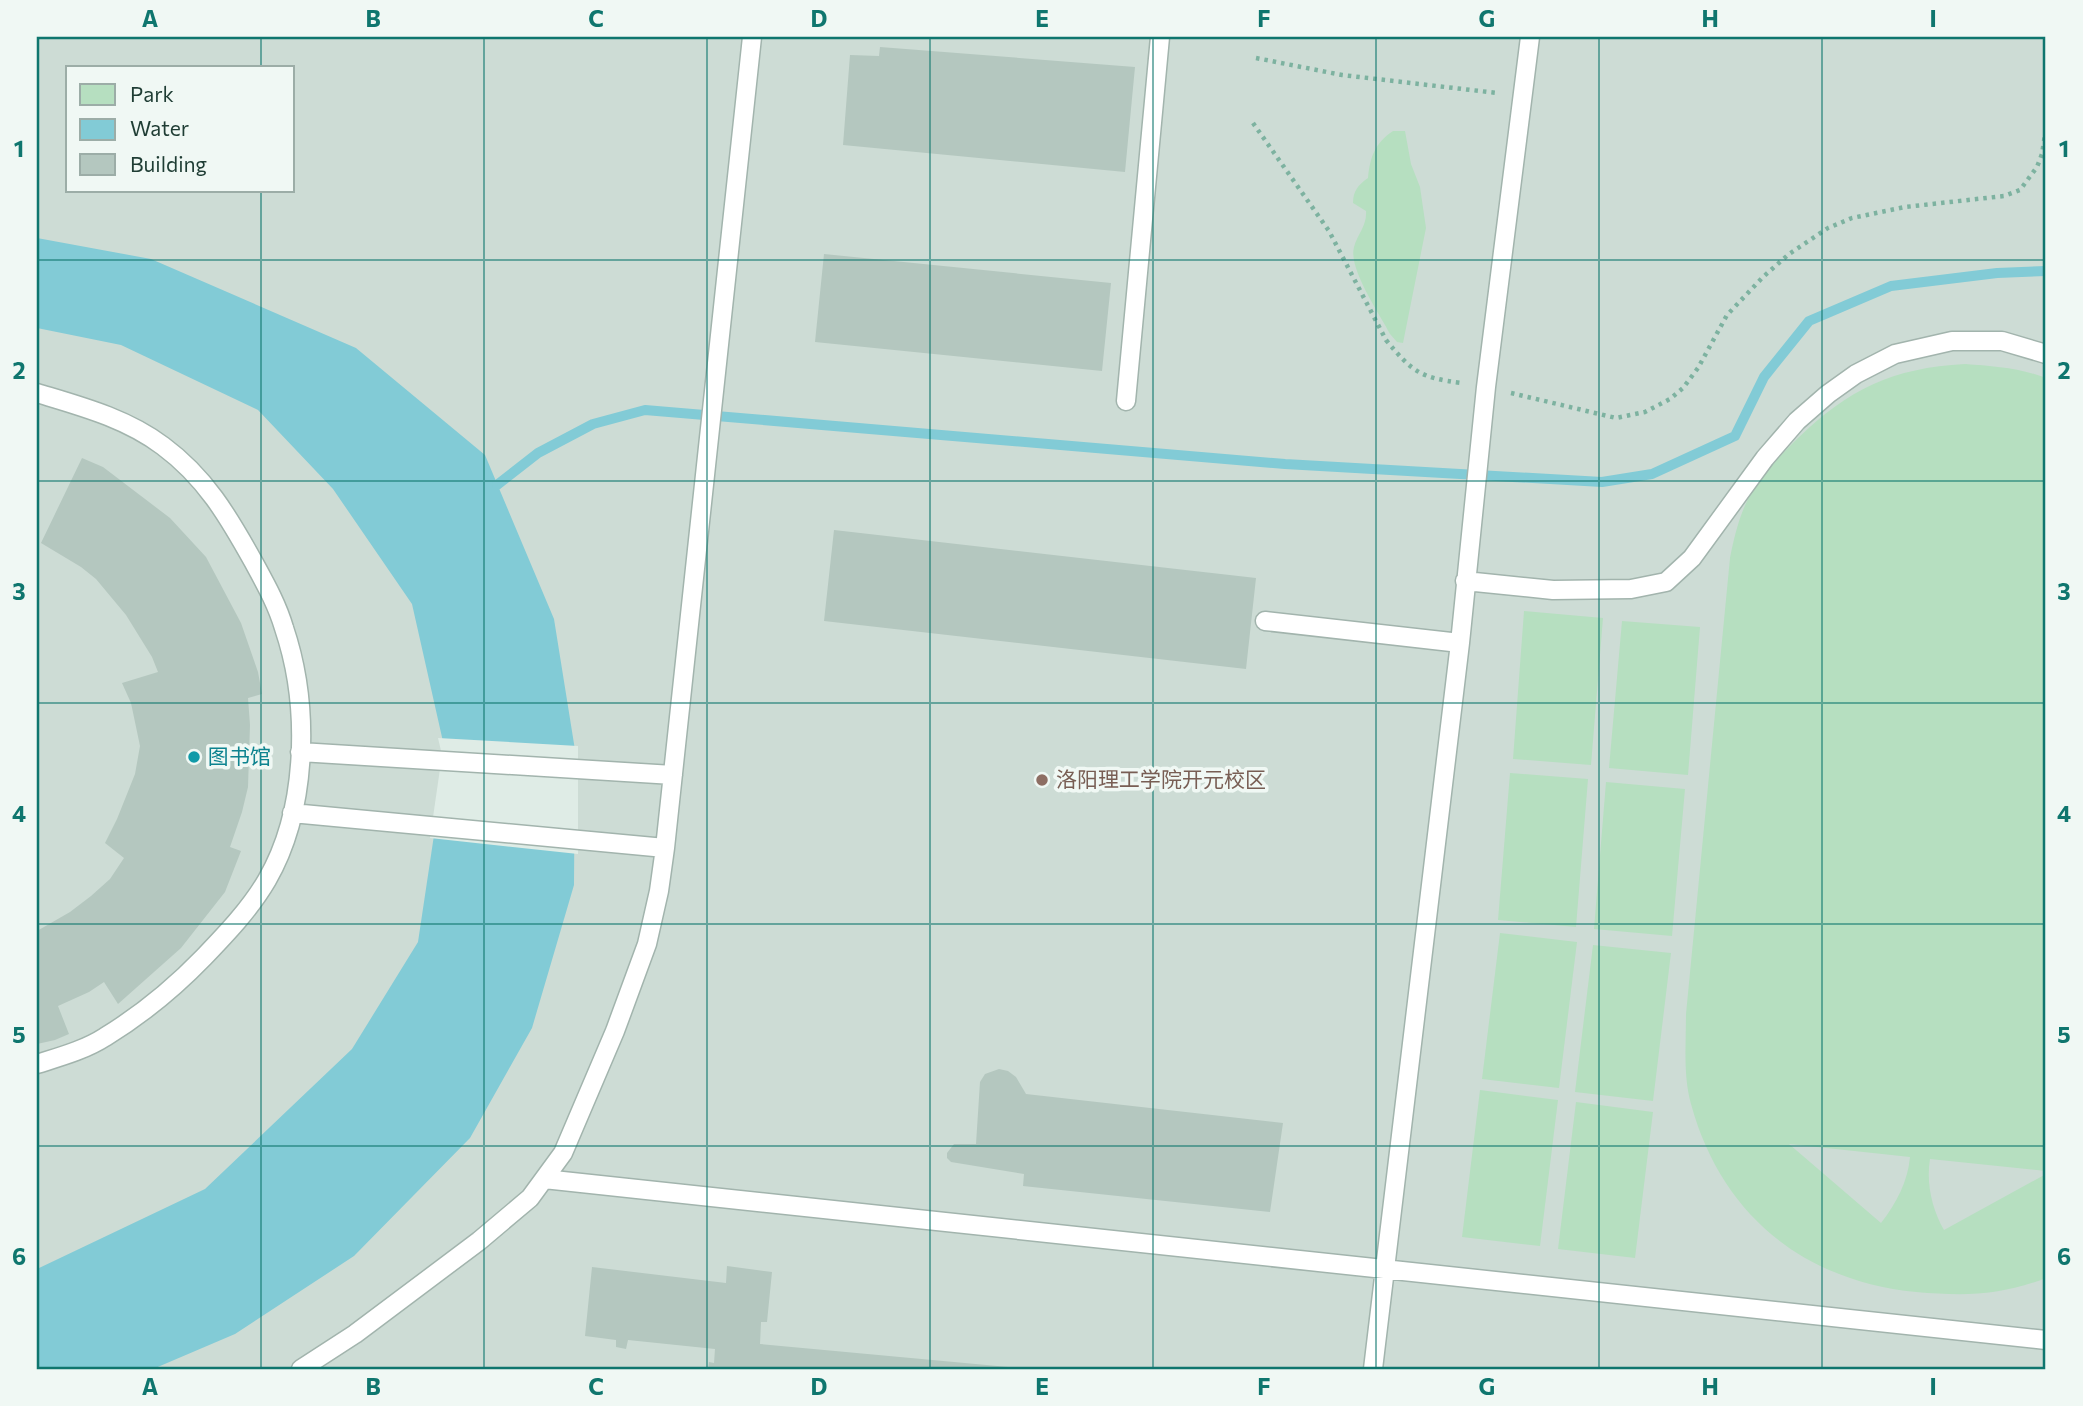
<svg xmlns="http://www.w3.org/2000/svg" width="2083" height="1406" font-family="Commissioner,'Noto Sans SC',sans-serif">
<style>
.built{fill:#cddcd5;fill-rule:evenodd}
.green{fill:#b6dfc0;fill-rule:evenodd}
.water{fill:#82cbd6}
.pier{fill:#dfece6}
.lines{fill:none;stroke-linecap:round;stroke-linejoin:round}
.stream{stroke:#82cbd6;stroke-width:10}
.building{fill:#b4c7bf}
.service-casing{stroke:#a2b4ad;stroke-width:21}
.path{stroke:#7db2a0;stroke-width:4.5;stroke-dasharray:3.5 5;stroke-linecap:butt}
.service{stroke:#fff;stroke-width:18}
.grid{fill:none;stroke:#0f766e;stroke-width:2;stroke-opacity:0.55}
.culture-dot{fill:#0f9aa8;stroke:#f0f8f4;stroke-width:2.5}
.education-dot{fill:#8d6e63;stroke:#f0f8f4;stroke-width:2.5}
.labels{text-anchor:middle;stroke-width:7;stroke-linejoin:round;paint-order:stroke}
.culture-label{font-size:21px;fill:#0d838f;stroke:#f0f8f4;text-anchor:start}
.education-label{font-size:21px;fill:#785e54;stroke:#f0f8f4;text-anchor:start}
.neatline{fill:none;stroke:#0f766e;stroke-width:2.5}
.grid-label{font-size:23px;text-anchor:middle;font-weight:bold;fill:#0f766e}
</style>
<rect width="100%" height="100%" fill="#dfece6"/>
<!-- built -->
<path class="built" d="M37,37H2046V1369H37ZM68,68H292V191H68Z"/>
<!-- green -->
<path class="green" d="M1393,131H1405L1411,164L1420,187L1426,228L1403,343L1397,342L1390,334C1380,314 1348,269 1354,247C1358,233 1367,226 1366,211L1353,203C1353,191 1358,185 1368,178C1370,157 1375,143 1393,131Z
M1965,364C1993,366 2020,368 2046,378V1171L1930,1159C1926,1183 1932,1209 1944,1230L2046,1174V1278C2000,1296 1964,1296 1916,1292C1803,1281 1721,1214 1691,1104C1683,1075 1686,1044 1686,1014L1730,558C1734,538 1739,516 1749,497C1762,475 1779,456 1797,439C1849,389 1892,368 1965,364ZM1789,1144L1910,1157C1908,1181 1896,1204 1881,1223Z
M1524,611L1603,618L1591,765L1513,759Z
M1622,621L1700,627L1688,775L1609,768Z
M1510,773L1588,779L1576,927L1498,920Z
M1606,782L1685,789L1672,936L1594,929Z
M1500,933L1577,942L1559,1088L1482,1079Z
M1593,945L1671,953L1653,1101L1575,1092Z
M1480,1090L1558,1100L1540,1246L1462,1237Z
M1576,1102L1653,1112L1635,1258L1558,1249Z"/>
<!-- water -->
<path class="water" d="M37,238L151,259L356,348L485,455L554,619L575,750L574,885L532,1028L470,1138L354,1256L235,1334L153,1369H37V1269L205,1189L352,1049L418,942L446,755L412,604L333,489L258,410L121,345L37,328Z"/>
<!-- pier -->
<path class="pier" d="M438,738L578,746V854L430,838L442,755Z"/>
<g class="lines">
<!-- stream -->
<path class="stream" d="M497,485L538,453L593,424L645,410L1285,464L1602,482L1652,474L1735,436L1764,377L1809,321L1891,286L1997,273L2046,271"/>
</g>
<!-- building -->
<path class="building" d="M880,47L1135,67L1125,172L843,145L850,55L879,56Z
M824,254L1111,283L1102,371L815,342Z
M82,458L103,467L170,518L206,557L241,623L258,672L262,694L248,698L250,725L248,787L242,812L230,847L241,851L225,892L181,948L118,1004L104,982L89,992L58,1006L69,1034L55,1040L37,1044V931L70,912L91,896L110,879L124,858L105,843L117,819L135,774L140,746L131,703L122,683L158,672L152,657L126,615L96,579L81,567L41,543Z
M834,530L1256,578L1246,669L824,621Z
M999,1069L1008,1071L1016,1077L1026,1094L1283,1123L1270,1212L1023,1186L1024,1174L951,1162L947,1158V1153L954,1144H976L980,1082L985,1074Z
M727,1266L772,1272L767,1322H761L760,1344L1008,1367V1369H708L709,1362L714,1363L715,1349L628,1340L626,1349L616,1347V1340L585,1336L592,1267L726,1283Z"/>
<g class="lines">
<defs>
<path id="service" d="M37,393C80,406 126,418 163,446C205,477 228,516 253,561C265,583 277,604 284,628C310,705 308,809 267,880C250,909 227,933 204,957C175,987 141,1015 105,1037C85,1050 59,1057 37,1064
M1126,401L1160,37
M1465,581L1553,590L1631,589L1666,582L1692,558L1765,458L1797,421L1828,394L1856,374L1895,354L1952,341H2002L2046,354
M1265,621L1460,643
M300,752L673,775
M292,813L665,848
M544,1179L2046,1340
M301,1369L355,1334L479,1241L530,1198L563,1153L615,1031L647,944L659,891L665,848L752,37
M1373,1369L1460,643L1486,387L1530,37"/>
</defs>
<!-- service casing -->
<use href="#service" class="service-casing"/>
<!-- path -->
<path class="path" d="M1256,58L1342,75L1497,93
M1253,123L1329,231L1386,340C1412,372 1421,378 1462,383
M1511,393L1616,418L1645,412L1670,399L1683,388L1698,368L1727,315L1763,277L1789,254L1828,228L1852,218L1905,207L2004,196L2020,190L2037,167L2042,154L2046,128"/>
<!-- service -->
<use href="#service" class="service"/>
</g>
<!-- grid -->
<path class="grid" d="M261,37V68M484,37V1369M707,37V1369M930,37V1369M1153,37V1369M1376,37V1369M1599,37V1369M1822,37V1369M261,191V1369M37,260H2046M37,481H2046M37,703H2046M37,924H2046M37,1146H2046"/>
<!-- markers -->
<circle class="culture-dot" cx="194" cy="757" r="7"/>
<circle class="education-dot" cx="1042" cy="780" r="7"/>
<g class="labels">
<!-- culture labels -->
<g class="culture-label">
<text x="208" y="764">图书馆</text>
</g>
<!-- education labels -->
<g class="education-label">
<text x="1056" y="787">洛阳理工学院开元校区</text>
</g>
</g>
<!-- border -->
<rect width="2083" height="1406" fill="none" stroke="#f0f8f4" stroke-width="77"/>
<!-- legend -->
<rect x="66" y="66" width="228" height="126" fill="#f0f8f4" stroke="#9cada7" stroke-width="2"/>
<rect x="80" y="84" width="35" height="21" fill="#b6dfc0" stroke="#9cada7" stroke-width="2"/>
<text x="130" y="102" font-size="21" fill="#1f3d34">Park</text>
<rect x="80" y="119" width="35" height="21" fill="#82cbd6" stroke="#9cada7" stroke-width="2"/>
<text x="130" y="136" font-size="21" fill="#1f3d34">Water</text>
<rect x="80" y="154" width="35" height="21" fill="#b4c7bf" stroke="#9cada7" stroke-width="2"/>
<text x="130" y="172" font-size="21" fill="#1f3d34">Building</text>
<rect x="38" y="38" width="2006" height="1330" class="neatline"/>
<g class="grid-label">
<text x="150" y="27">A</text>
<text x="373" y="27">B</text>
<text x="596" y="27">C</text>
<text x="819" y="27">D</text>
<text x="1042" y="27">E</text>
<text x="1264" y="27">F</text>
<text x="1487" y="27">G</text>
<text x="1710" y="27">H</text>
<text x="1933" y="27">I</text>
<text x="19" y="157">1</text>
<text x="2064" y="157">1</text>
<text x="19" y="379">2</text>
<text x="2064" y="379">2</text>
<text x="19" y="600">3</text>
<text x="2064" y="600">3</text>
<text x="19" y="822">4</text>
<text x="2064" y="822">4</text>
<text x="19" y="1043">5</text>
<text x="2064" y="1043">5</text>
<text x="19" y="1265">6</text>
<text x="2064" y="1265">6</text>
<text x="150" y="1395">A</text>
<text x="373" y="1395">B</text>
<text x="596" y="1395">C</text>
<text x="819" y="1395">D</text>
<text x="1042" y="1395">E</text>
<text x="1264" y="1395">F</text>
<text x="1487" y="1395">G</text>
<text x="1710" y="1395">H</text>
<text x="1933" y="1395">I</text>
</g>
</svg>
